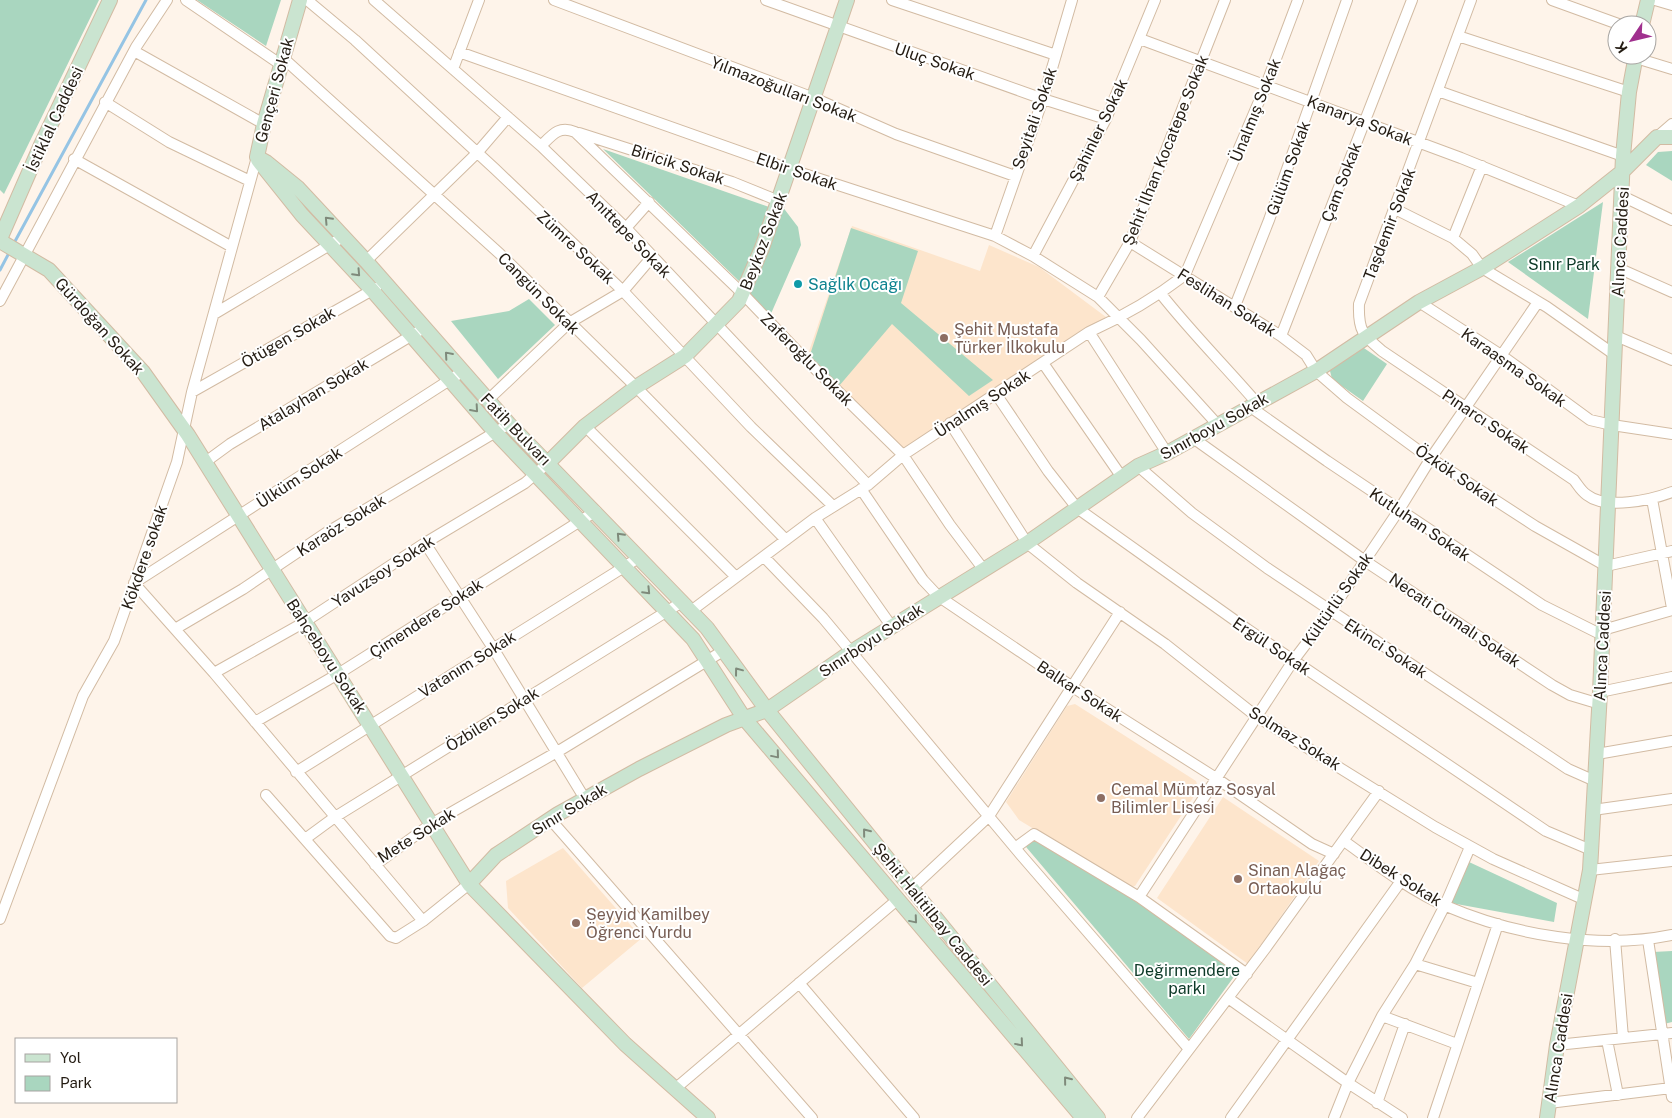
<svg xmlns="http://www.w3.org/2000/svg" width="1672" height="1118" font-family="'Public Sans',sans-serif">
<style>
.built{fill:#fde5cc}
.green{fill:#a9d6bf}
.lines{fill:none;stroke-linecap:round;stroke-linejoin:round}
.stream{stroke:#95c4e4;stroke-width:3}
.street-casing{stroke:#d2bba3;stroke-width:12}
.secondary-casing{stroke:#d2bba3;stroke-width:16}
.street{stroke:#fff;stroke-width:10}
.secondary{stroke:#cae4d0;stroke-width:14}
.oneway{stroke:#7f8a7b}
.culture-dot{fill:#0f9aa8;stroke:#fff;stroke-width:2}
.education-dot{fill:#8d6e63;stroke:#fff;stroke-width:2}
.labels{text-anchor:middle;stroke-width:4;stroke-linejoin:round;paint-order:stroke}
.street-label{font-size:16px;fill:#241c13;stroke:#fff}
.park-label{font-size:16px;fill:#0c3927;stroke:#fff}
.culture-label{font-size:16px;fill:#0d838f;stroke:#fff;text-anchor:start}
.education-label{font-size:16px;fill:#785e54;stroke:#fff;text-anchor:start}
</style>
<rect width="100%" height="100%" fill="#fef4ea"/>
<!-- built -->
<path class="built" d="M852,226L980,271L989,245L1039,267L1106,317L903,455L806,360Z
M1075,704L1196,781L1198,787L1196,793L1135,886L1130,887L1019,820L1006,802L1067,706Z
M1223,797L1319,861L1248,964L1157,898Z
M563,848L642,938L582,988L508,908L506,881Z"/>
<!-- green -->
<path class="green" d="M0,0H99L4,194L0,190Z
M197,0H281L266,46Z
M603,149L769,207L742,284Z
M1672,151V181L1646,165L1658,152Z
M1603,202L1588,319L1508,262Z
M782,206L798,227L801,245L770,316L745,290Z
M851,228L918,251L901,303L993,380L969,396L892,324L839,386L809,358Z
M529,299L555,325L498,379L451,321L509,311Z
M1361,346L1387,364L1363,401L1332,379L1330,371Z
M1033,832L1238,971L1189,1039L1021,841Z
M1469,862L1557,903L1554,922L1451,903Z
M1672,951V1022L1664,1024L1653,952Z"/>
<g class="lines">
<!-- stream -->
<path class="stream" d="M13,245L146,0
M0,270L10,251"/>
<defs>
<path id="street" d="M186,0L280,64
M307,0L355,40L495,169L623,291L751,427L833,506
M374,0L541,146L626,228L868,485
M554,0L814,98L896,134L1015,176
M766,0L1043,99L1106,119
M892,0L1056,55
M1471,0L1359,304C1358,331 1363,335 1382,351L1574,480C1578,485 1581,491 1587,495C1606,510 1651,500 1672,492
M1552,0L1621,25
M1655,0L1672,5
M1458,36L1629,92
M1140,39L1461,158L1579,206
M134,51L264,124
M459,52L789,169L995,236L1033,256L1098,297L1141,340L1217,424
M282,57L500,254L636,387L786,540
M1636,58L1672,69
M453,69L479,0
M1438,91L1623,156
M105,102L169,142L250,181
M579,133L732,182L779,201
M1657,137L1672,124
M541,146C552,135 559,125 575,132L743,294L802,356L903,455L950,525L984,570
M74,159L232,247
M1622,196L1672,220
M1395,209L1453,238L1472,254L1482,268L1547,307L1615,355
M626,228L649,202
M995,236L1043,99L1072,0
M1453,238L1482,166
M1130,242L1281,336L1306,355L1316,371L1347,398L1418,450L1535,526L1606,566L1672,551
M1033,256L1106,119L1155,0
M366,261L477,153L508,117
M1618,268L1672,292
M1161,294C1191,332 1225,366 1256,402
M1098,297L1130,242L1225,0
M0,301L136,47L167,0
M1419,302L1501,355L1590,420L1612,425L1672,434
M1235,306L1269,220L1347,0
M214,314L343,237
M1089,332L1167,453
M1281,336L1412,0
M1616,336L1672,360
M1043,363L1121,476
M192,392L376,288
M996,394L1048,471L1077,508L1247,629L1546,831L1591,850
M488,400L569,323L623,291L652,257
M1249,406L1327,461L1542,605L1596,632L1672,610
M950,423L1027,543L1077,583L1165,644L1256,716L1435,827L1493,859L1583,899
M585,426L736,577
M1193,438L1365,561L1552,685L1570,695L1600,704
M204,463L230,444L424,328
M1138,466L1192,513L1267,568L1568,769L1595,781
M861,489L923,580L938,596L1071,686L1216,778L1312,844L1334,854
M1652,499L1672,608
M815,518L892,627
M425,543L493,648L585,799
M764,557L823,618L1021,855L1189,1049
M691,611L815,518L868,485L903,455L1089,332C1124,316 1155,298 1185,275L1266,85L1298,0
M175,629L243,589L326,533L509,424
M214,673L303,623L425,543L525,483L548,463
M1600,692L1672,677
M255,722L338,674L596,511
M1597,754L1672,741
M296,772L640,557
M266,795L390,936L396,938L423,921L469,884
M1593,810L1672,799
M550,819L812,1118
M305,839L335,817L682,602
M1344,841C1376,864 1409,890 1446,906C1514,935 1599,950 1672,935
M1015,848L1034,834L1139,897L1247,974
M375,865L431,824L557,752L723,651
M1590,870L1672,861
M912,888L989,816L1120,612
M1139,897L1293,661L1331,611L1399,510L1431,458L1538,302
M0,919L83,696L114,641L177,462L192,392L257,157
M423,921L214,673L134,583L462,372
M1615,939L1623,1038
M1648,940L1672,1097
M1415,964L1478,983
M799,983L914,1118
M1228,998L1348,1083L1402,1118
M1382,1016L1457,1044
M1607,1040L1618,1095
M1557,1045L1672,1033
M676,1088L897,900
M1377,1103L1405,1024
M1549,1103L1671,1088
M1137,1118L1265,949L1379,791
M1231,1118L1401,881
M1334,1118L1348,1083L1382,1016L1415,964L1445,905L1470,847
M1433,1118L1498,924"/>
<path id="secondary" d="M1642,25L1648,0
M257,157L266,162L298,188L366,261L509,424L707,628L767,710L1098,1118
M257,157L264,124L300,0
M258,160L302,215L372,290L495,432L693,639L744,718L1083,1118
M0,239L41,145L110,0
M0,241L49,270L143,372L188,435L469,884L625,1044L708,1118
M548,463L585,426L636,387L685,356L739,301L762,248L847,0
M469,884L496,855L558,814L639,769L726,725L767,710L851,652L1027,543L1138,466L1167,453L1316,371L1419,302L1482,268L1579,206L1623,171L1657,137H1672
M1547,1118L1557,1045L1590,870L1600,692L1623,156L1629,92L1636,55"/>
</defs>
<!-- street casing -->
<use href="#street" class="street-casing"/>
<!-- secondary casing -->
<use href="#secondary" class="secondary-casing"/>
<!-- street -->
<use href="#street" class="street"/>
<!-- secondary -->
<use href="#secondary" class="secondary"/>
</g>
<!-- one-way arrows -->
<defs><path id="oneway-chevron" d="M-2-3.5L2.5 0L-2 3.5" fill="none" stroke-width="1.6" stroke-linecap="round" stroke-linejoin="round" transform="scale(1.25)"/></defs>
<g class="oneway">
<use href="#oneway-chevron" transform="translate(328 220) rotate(-133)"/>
<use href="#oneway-chevron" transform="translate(357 273) rotate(47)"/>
<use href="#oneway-chevron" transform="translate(448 355) rotate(-131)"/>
<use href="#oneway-chevron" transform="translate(475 409) rotate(49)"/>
<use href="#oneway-chevron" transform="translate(620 536) rotate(-133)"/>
<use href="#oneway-chevron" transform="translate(647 591) rotate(46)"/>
<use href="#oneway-chevron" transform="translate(738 671) rotate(-127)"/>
<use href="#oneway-chevron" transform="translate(776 755) rotate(50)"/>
<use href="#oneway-chevron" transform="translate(866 832) rotate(-129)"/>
<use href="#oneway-chevron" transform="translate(914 920) rotate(50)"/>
<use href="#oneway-chevron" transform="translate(1020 1043) rotate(50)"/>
<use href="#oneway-chevron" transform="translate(1067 1080) rotate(-129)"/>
</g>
<!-- markers -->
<circle class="culture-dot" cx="798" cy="284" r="5"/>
<g class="education-dot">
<circle cx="944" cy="338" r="5"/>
<circle cx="1101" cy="798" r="5"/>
<circle cx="1238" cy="879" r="5"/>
<circle cx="576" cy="923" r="5"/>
</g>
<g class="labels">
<!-- street labels -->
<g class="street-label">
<text transform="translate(935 61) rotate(19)" y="6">Uluç Sokak</text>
<text transform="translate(784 89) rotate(21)" y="6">Yılmazoğulları Sokak</text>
<text transform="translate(274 90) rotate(-75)" y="6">Gençeri Sokak</text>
<text transform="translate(1255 110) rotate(-68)" y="6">Ünalmış Sokak</text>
<text transform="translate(1034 118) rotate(-71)" y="6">Seyitali Sokak</text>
<text transform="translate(54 119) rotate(-65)" y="6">İstiklal Caddesi</text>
<text transform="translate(1360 120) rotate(21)" y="6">Kanarya Sokak</text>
<text transform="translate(1098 130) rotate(-64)" y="6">Şahinler Sokak</text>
<text transform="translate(1165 150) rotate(-68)" y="6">Şehit İlhan Kocatepe Sokak</text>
<text transform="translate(678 164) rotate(18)" y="6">Biricik Sokak</text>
<text transform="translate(1288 168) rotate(-70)" y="6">Gülüm Sokak</text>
<text transform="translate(797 171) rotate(19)" y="6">Elbir Sokak</text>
<text transform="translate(1341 182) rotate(-69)" y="6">Çam Sokak</text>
<text transform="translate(1389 224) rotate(-69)" y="6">Taşdemir Sokak</text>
<text transform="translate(629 234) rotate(46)" y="6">Anıttepe Sokak</text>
<text transform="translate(763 241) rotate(-69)" y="6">Beykoz Sokak</text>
<text transform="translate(1620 242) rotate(-87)" y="6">Alınca Caddesi</text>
<text transform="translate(576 247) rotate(43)" y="6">Zümre Sokak</text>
<text transform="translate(539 293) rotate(45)" y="6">Cangün Sokak</text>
<text transform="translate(1227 302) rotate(32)" y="6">Feslihan Sokak</text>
<text transform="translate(100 326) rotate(48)" y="6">Gürdoğan Sokak</text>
<text transform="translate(288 337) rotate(-30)" y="6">Ötügen Sokak</text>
<text transform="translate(807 359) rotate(45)" y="6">Zaferoğlu Sokak</text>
<text transform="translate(1514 367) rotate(35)" y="6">Karaasma Sokak</text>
<text transform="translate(313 394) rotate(-31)" y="6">Atalayhan Sokak</text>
<text transform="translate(982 403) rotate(-33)" y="6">Ünalmış Sokak</text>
<text transform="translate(1486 421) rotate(34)" y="6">Pınarcı Sokak</text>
<text transform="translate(1214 426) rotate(-29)" y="6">Sınırboyu Sokak</text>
<text transform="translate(516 429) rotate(46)" y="6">Fatih Bulvarı</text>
<text transform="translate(1457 475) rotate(34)" y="6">Özkök Sokak</text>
<text transform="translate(299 477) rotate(-33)" y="6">Ülküm Sokak</text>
<text transform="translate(1420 524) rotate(34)" y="6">Kutluhan Sokak</text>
<text transform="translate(341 525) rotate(-32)" y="6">Karaöz Sokak</text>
<text transform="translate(144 557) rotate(-71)" y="6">Kökdere sokak</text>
<text transform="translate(383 571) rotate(-33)" y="6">Yavuzsoy Sokak</text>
<text transform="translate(1337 599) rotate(-55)" y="6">Kültürlü Sokak</text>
<text transform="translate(426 618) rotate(-33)" y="6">Çimendere Sokak</text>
<text transform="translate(1455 620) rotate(34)" y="6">Necati Cumalı Sokak</text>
<text transform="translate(871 640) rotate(-33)" y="6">Sınırboyu Sokak</text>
<text transform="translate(1272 646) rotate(34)" y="6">Ergül Sokak</text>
<text transform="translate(1602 646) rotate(-87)" y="6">Alınca Caddesi</text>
<text transform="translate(1386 648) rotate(33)" y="6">Ekinci Sokak</text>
<text transform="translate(327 656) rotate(57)" y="6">Bahçeboyu Sokak</text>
<text transform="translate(467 664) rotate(-32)" y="6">Vatanım Sokak</text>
<text transform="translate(1080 691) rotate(33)" y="6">Balkar Sokak</text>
<text transform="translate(492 719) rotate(-32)" y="6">Özbilen Sokak</text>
<text transform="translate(1295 738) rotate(32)" y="6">Solmaz Sokak</text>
<text transform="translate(569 809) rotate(-31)" y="6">Sınır Sokak</text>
<text transform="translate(416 835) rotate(-32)" y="6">Mete Sokak</text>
<text transform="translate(1401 877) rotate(32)" y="6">Dibek Sokak</text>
<text transform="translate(933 914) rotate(51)" y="6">Şehit Halitilbay Caddesi</text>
<text transform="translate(1558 1048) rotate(-81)" y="6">Alınca Caddesi</text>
</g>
<!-- park labels -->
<g class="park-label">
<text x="1564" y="270">Sınır Park</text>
<text x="1187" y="976">Değirmendere<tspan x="1187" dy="18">parkı</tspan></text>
</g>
<!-- culture labels -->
<g class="culture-label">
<text x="808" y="290">Sağlık Ocağı</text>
</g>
<!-- education labels -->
<g class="education-label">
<text x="954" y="335">Şehit Mustafa<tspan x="954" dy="18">Türker İlkokulu</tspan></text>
<text x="1111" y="795">Cemal Mümtaz Sosyal<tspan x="1111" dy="18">Bilimler Lisesi</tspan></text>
<text x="1248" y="876">Sinan Alağaç<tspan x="1248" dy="18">Ortaokulu</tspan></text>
<text x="586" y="920">Seyyid Kamilbey<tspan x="586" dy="18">Öğrenci Yurdu</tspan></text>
</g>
</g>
<!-- legend -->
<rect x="15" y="1038" width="162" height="65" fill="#ffffff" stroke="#a7a4a1"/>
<rect x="25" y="1054" width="25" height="8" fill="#cae4d0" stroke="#a7a4a1"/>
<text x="60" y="1063" font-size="15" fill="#241c13">Yol</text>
<rect x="25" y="1076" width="25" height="15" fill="#a9d6bf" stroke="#a7a4a1"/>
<text x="60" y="1088" font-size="15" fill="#241c13">Park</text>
<!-- north arrow -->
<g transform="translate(1632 40) rotate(235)"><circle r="24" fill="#ffffff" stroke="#a7a4a1"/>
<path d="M0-4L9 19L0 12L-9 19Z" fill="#a0308e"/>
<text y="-8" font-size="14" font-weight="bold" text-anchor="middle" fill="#241c13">K</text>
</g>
</svg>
